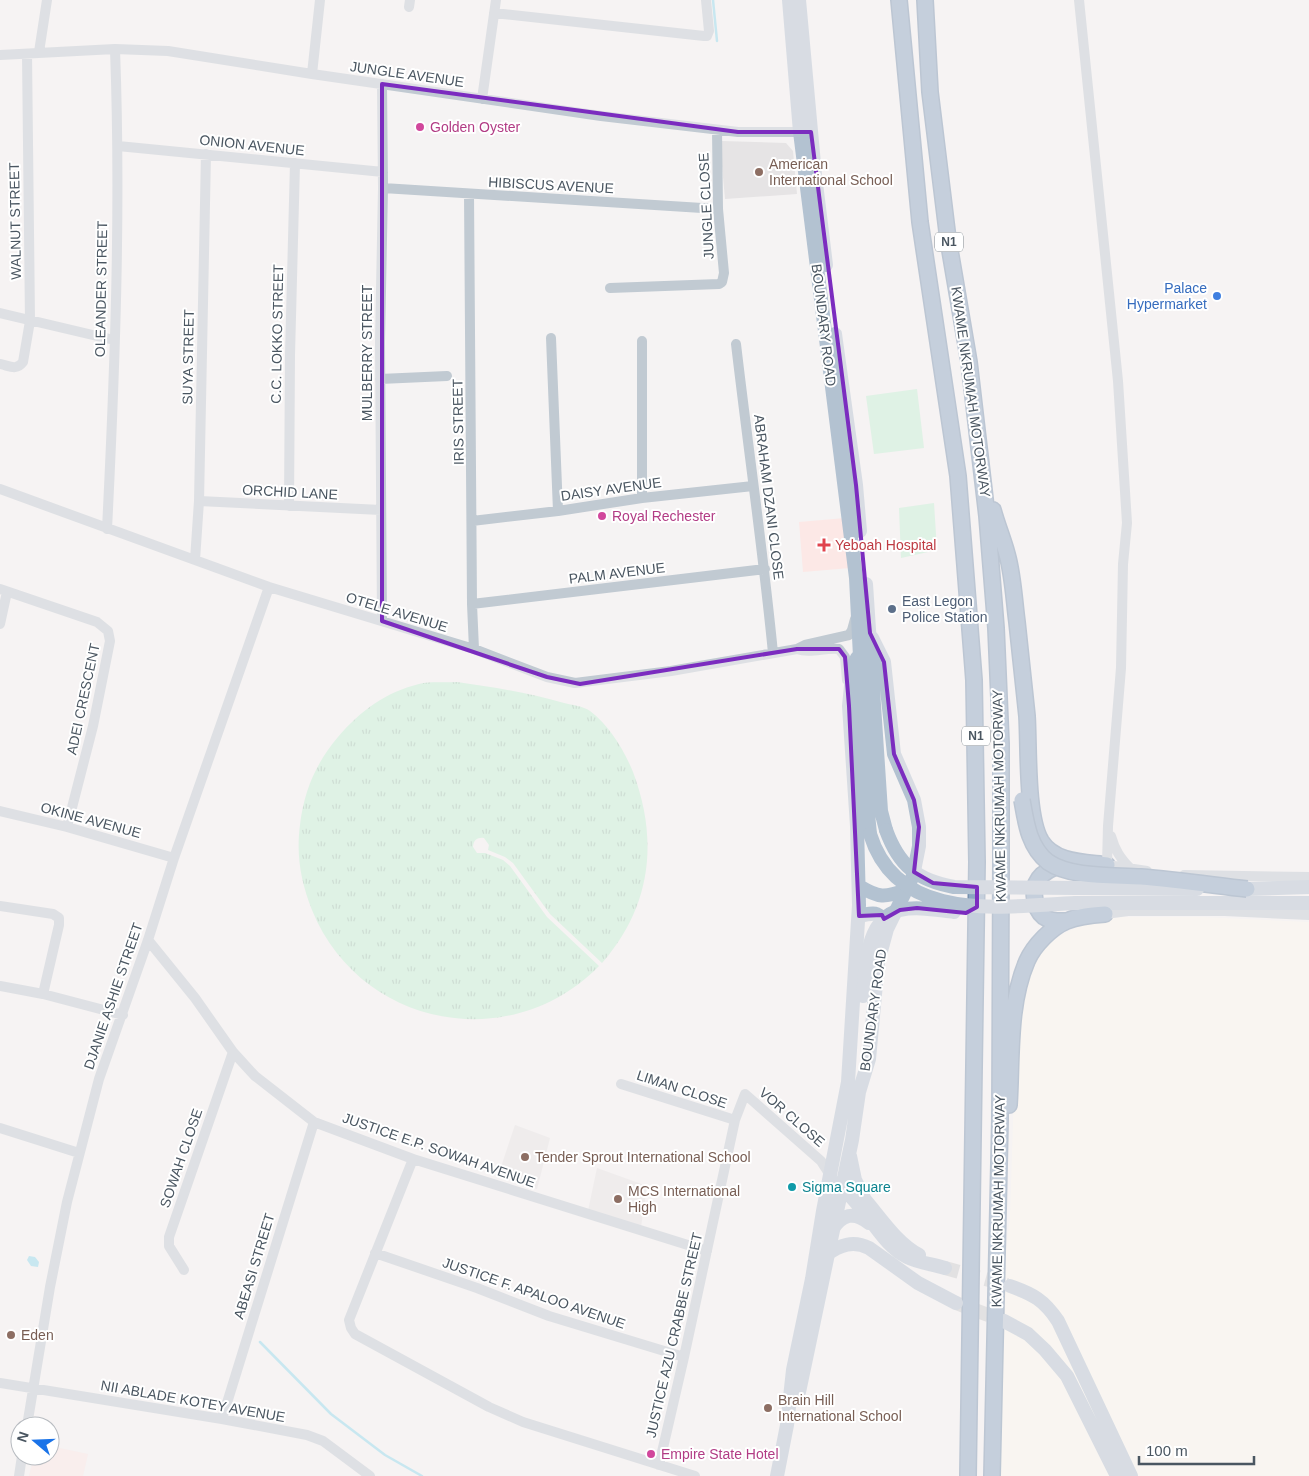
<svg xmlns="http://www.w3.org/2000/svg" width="1309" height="1476" font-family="Helvetica,sans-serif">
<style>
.commercial{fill:#fdf9ef}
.education{fill:#e6e4e5}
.medical{fill:#fce8e6}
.grass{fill:url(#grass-tufts)}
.pitch{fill:#c3f1d5}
.water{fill:#90daee}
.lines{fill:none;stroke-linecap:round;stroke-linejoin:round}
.stream{stroke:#90daee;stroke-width:2.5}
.major-tunnel{stroke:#caccce;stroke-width:14;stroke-dasharray:14 7;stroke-linecap:butt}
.highway-casing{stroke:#7690ad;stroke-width:18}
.minor{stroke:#c1cad2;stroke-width:10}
.major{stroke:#b3c2d1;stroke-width:14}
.highway{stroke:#8ba5c1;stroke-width:15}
.highway-bridge-casing{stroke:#7690ad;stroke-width:18;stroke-linecap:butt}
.major-bridge{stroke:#b3c2d1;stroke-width:14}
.highway-bridge{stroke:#8ba5c1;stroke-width:15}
.marked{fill:none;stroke:#7b2cbf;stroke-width:4;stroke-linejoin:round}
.hotel-dot{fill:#d1479c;stroke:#fff;stroke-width:2}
.education-dot{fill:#8d6e63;stroke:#fff;stroke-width:2}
.shop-dot{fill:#3f7fe0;stroke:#fff;stroke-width:2}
.health-dot{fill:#e0444e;stroke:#fff;stroke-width:2}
.service-dot{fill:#5c6f8a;stroke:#fff;stroke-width:2}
.culture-dot{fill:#0f9aa8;stroke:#fff;stroke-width:2}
.labels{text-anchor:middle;stroke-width:4;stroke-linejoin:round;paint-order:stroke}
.shield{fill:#fff;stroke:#808990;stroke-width:1}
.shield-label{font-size:12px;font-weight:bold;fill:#4a5661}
.street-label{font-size:14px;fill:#4a5661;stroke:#fff}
.hotel-label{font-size:14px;fill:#b23c85;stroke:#fff;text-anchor:start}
.education-label{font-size:14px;fill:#785e54;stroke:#fff;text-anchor:start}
.shop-label{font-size:14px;fill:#366cbe;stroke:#fff;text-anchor:end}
.health-label{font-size:14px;fill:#be3a42;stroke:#fff;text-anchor:start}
.service-label{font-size:14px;fill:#4e5e75;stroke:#fff;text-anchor:start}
.culture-label{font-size:14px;fill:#0d838f;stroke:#fff;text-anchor:start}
</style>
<defs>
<pattern id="grass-tufts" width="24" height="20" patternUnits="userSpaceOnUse" patternTransform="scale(1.25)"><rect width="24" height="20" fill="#c3f1d5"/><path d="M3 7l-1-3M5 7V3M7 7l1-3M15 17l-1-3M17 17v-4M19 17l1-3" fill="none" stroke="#a0c6b0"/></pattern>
</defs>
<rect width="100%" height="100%" fill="#f5f3f3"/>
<!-- commercial -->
<path class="commercial" d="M1124,917H1201L1309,922V1476H995L998,1309L1010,1217L1016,1026L1022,978L1036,954L1064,933L1095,920Z"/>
<!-- education -->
<path class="education" d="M722,141L786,143L793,151L797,194L725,199L720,144Z
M515,1125L550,1138L537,1189L498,1176Z
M597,1168L647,1186L641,1227L588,1211Z"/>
<!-- medical -->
<path class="medical" d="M845,518L850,568L803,572L799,522Z
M50,1446L88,1454L83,1476H29L34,1456H50Z"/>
<!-- grass -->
<path class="grass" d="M457,682C493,687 529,693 564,703C572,705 583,706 590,711C609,725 624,750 633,772C659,841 651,907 602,963L550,914L513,863L505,857L488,850L489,845L484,838C478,837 473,840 473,847L477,853H485L503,860L510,866L547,917L599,966C511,1056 360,1028 312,910C301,882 296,856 300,825C304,791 316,763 338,737C360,711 386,692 419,684C431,681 444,683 457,682Z"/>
<!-- pitch -->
<path class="pitch" d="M917,389L924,448L874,454L866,396Z
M934,503L937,550L901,558L899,508Z"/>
<!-- water -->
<path class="water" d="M29,1256L35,1257L39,1262L38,1267L31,1266L27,1260Z"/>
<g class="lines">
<!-- stream -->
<path class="stream" d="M713,0L717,41
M260,1342L331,1414L385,1455L422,1476"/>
<!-- major-tunnel -->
<path class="major-tunnel" d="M945,1268L1007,1285
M956,1303L1004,1321"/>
<defs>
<path id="highway" d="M899,0L920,222L958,476L974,680L977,862L968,1476
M925,0L930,92L948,239L969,362L987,516L996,628L1001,744V860L1000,1119L992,1476
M993,510C997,525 1003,539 1007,554C1013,575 1014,599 1017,622C1020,653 1024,685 1027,716C1029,747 1026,816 1041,841C1055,863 1084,862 1107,865
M1067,921C1059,921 1051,922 1044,917C1032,907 1031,885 1042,875C1050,868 1058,866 1067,864
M1009,1105C1012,1058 1008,1005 1027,961C1034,945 1052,927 1067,921C1079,916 1092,915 1105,914"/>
</defs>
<!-- highway casing -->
<use href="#highway" class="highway-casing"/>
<!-- minor -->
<path class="minor" d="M1079,0L1118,381L1127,523L1123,564L1121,668L1108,826L1107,865L1147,871
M409,7L410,0
M494,13L704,36H707L709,31L706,0
M39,52L47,0
M0,55L115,49L168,51L312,74L601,116L738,132H805
M312,74L320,0
M482,99L496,0
M118,146L383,172
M383,188L718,209
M469,194L472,604L474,649
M610,288L719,284L722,282L724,273L718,209L717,130
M0,313L114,340
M551,338L558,511
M736,344C748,447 763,550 773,653
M0,364C10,366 16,371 23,362L30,321L27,54
M380,379L447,376
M0,489L269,587L474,649L547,677L575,683L671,671L797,649L805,645L849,635L852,630L855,619
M642,498V341
M199,501L381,510
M289,506L290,355L295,163
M472,521L558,511L642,498L753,486
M107,529C115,369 121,209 115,49
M195,560L199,501L206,154
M0,589L97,622L108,631L110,641L93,726L67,827
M472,604L765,569
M382,621L380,342L383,188L382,84
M0,624L7,592
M797,649C811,654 825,647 839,649L845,657L847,680
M0,811L67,827L174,858
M1111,836C1115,850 1120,858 1130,868
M1184,875L1309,877
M0,906L53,914L59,918V925L43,994
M1105,914L1128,911H1225L1309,915
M148,940L195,998L233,1052L255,1076L314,1122L413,1159L707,1251
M0,986L43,994L123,1015
M621,1084L735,1120
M0,1128L79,1153
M413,1159L349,1320L351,1328L355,1334L489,1407L523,1422L695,1476
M375,1253L477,1288L549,1316L684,1357
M184,1270L169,1246V1237L233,1052
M0,1383L222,1419L307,1435L323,1441L370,1476
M222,1419L314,1122
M27,1426L50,1287L67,1202L99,1079L148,940L174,858L269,587
M659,1465L684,1357L735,1120L745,1094L821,1161L830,1175
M19,1476L22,1456"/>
<!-- major -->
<path class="major" d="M789,0L800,132L856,578L868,814L870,834
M799,0L815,175L826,265
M835,334L856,485L860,531
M866,584L881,811L886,830
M859,886C879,898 884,898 906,890
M1247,889L1309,887
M1076,903H1309
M859,916C876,912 881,911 887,929
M850,1156L855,1180L865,1200
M838,1183C848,1193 858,1204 867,1216C879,1231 889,1248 907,1257C919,1263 932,1264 945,1268
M866,1201C882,1220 897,1243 919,1255
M832,1230C842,1214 854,1211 869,1223
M826,1255C840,1245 853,1240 869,1248L918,1283L956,1303
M1010,1286C1033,1294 1044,1300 1058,1321L1131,1476
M1004,1321L1028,1334L1045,1350L1067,1376L1117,1476
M799,1392L852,1140L859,1092L869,1059L878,962L887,929L913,876L919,846V827L914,800L894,754L884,662L872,638
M777,1476L787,1425L793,1370L812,1279L823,1211L848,1082L859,905L857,826L849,706L853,666L857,658"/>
<!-- highway -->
<use href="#highway" class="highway"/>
<defs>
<path id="highway-bridge" d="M1022,800C1026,823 1029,847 1048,862C1071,878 1114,875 1141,877C1177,880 1212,885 1247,889"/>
</defs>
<!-- highway-bridge casing -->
<use href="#highway-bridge" class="highway-bridge-casing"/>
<!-- major-bridge -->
<path class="major-bridge" d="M886,830C899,866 917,880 954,887L1197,889
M870,834C898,925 1003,906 1076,903
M863,996C866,968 865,919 900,910C917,906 936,910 954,912"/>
<!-- highway-bridge -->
<use href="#highway-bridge" class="highway-bridge"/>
</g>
<!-- marked area -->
<path d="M0 0H1309V1476H0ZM382,84L738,132H811L856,485L870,633L884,662L894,754L914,800L919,827L914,872L933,883L977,887V907L966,913L917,908L900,910L884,919L882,915L859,916L849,706L845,657L839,649H797L580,684L547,677L382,621Z" fill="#f5f3f3" fill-opacity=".55" fill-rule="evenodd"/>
<path class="marked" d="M382,84L738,132H811L856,485L870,633L884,662L894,754L914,800L919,827L914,872L933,883L977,887V907L966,913L917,908L900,910L884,919L882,915L859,916L849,706L845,657L839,649H797L580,684L547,677L382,621Z"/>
<!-- markers -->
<g class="hotel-dot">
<circle cx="420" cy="127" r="5"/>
<circle cx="602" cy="516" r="5"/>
<circle cx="651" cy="1454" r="5"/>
</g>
<g class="education-dot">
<circle cx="759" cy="172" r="5"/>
<circle cx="525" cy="1157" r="5"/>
<circle cx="618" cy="1199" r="5"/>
<circle cx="11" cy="1335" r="5"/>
<circle cx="768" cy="1408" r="5"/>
</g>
<circle class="shop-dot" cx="1217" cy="296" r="5"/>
<path class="health-dot" d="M821.5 537.5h5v5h5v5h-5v5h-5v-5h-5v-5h5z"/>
<circle class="service-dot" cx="892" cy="609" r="5"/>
<circle class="culture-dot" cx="792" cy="1187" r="5"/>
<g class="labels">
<!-- shield labels -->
<g class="shield">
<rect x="935" y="232.5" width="28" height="19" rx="4"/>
<rect x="962" y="726.5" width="28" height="19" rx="4"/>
</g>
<g class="shield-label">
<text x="949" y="246">N1</text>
<text x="976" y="740">N1</text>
</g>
<!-- street labels -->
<g class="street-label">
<text transform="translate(407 74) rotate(8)" y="5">JUNGLE AVENUE</text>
<text transform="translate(252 145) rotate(6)" y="5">ONION AVENUE</text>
<text transform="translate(551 185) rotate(3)" y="5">HIBISCUS AVENUE</text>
<text transform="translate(706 206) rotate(-93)" y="5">JUNGLE CLOSE</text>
<text transform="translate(15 221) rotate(-91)" y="5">WALNUT STREET</text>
<text transform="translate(101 289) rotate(-89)" y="5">OLEANDER STREET</text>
<text transform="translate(824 325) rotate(83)" y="5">BOUNDARY ROAD</text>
<text transform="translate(277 334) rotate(-89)" y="5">C.C. LOKKO STREET</text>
<text transform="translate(367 353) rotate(-90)" y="5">MULBERRY STREET</text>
<text transform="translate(188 357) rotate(-89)" y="5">SUYA STREET</text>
<text transform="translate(971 392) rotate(82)" y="5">KWAME NKRUMAH MOTORWAY</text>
<text transform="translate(458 422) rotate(-91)" y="5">IRIS STREET</text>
<text transform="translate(611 489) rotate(-8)" y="5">DAISY AVENUE</text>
<text transform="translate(290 492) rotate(3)" y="5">ORCHID LANE</text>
<text transform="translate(769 497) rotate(83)" y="5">ABRAHAM DZANI CLOSE</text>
<text transform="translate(617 573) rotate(-7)" y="5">PALM AVENUE</text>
<text transform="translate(397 612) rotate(17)" y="5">OTELE AVENUE</text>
<text transform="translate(83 699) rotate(-78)" y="5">ADEI CRESCENT</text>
<text transform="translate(999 796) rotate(-91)" y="5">KWAME NKRUMAH MOTORWAY</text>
<text transform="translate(91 820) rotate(15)" y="5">OKINE AVENUE</text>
<text transform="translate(113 996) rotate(-71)" y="5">DJANIE ASHIE STREET</text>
<text transform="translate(873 1010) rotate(-82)" y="5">BOUNDARY ROAD</text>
<text transform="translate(682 1089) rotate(18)" y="5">LIMAN CLOSE</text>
<text transform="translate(792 1117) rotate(41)" y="5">VOR CLOSE</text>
<text transform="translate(439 1150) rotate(19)" y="5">JUSTICE E.P. SOWAH AVENUE</text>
<text transform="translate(181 1158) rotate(-71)" y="5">SOWAH CLOSE</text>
<text transform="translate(998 1201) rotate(-89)" y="5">KWAME NKRUMAH MOTORWAY</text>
<text transform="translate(254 1266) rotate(-73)" y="5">ABEASI STREET</text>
<text transform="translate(534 1293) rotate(19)" y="5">JUSTICE F. APALOO AVENUE</text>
<text transform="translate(674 1335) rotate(-77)" y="5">JUSTICE AZU CRABBE STREET</text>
<text transform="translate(193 1401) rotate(10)" y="5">NII ABLADE KOTEY AVENUE</text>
</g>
<!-- hotel labels -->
<g class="hotel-label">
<text x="430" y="132">Golden Oyster</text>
<text x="612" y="521">Royal Rechester</text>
<text x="661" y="1459">Empire State Hotel</text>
</g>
<!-- education labels -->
<g class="education-label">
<text x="769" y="169">American<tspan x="769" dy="16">International School</tspan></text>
<text x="535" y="1162">Tender Sprout International School</text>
<text x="628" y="1196">MCS International<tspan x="628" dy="16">High</tspan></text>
<text x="21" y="1340">Eden</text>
<text x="778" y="1405">Brain Hill<tspan x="778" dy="16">International School</tspan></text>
</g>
<!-- shop labels -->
<g class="shop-label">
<text x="1207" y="293">Palace<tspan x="1207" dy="16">Hypermarket</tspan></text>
</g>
<!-- health labels -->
<g class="health-label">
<text x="835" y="550">Yeboah Hospital</text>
</g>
<!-- service labels -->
<g class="service-label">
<text x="902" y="606">East Legon<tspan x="902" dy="16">Police Station</tspan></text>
</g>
<!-- culture labels -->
<g class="culture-label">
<text x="802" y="1192">Sigma Square</text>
</g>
</g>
<!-- north arrow -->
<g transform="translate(35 1441) rotate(289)"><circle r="24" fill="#ffffff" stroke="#b7bbc0"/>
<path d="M0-4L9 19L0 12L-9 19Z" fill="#1a73e8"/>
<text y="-8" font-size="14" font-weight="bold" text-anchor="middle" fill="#4a5661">N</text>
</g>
<!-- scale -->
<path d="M1139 1456v8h115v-8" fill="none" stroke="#4a5661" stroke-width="2.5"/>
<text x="1146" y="1456" font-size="15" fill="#4a5661" stroke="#ffffff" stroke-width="4" paint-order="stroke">100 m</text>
</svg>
